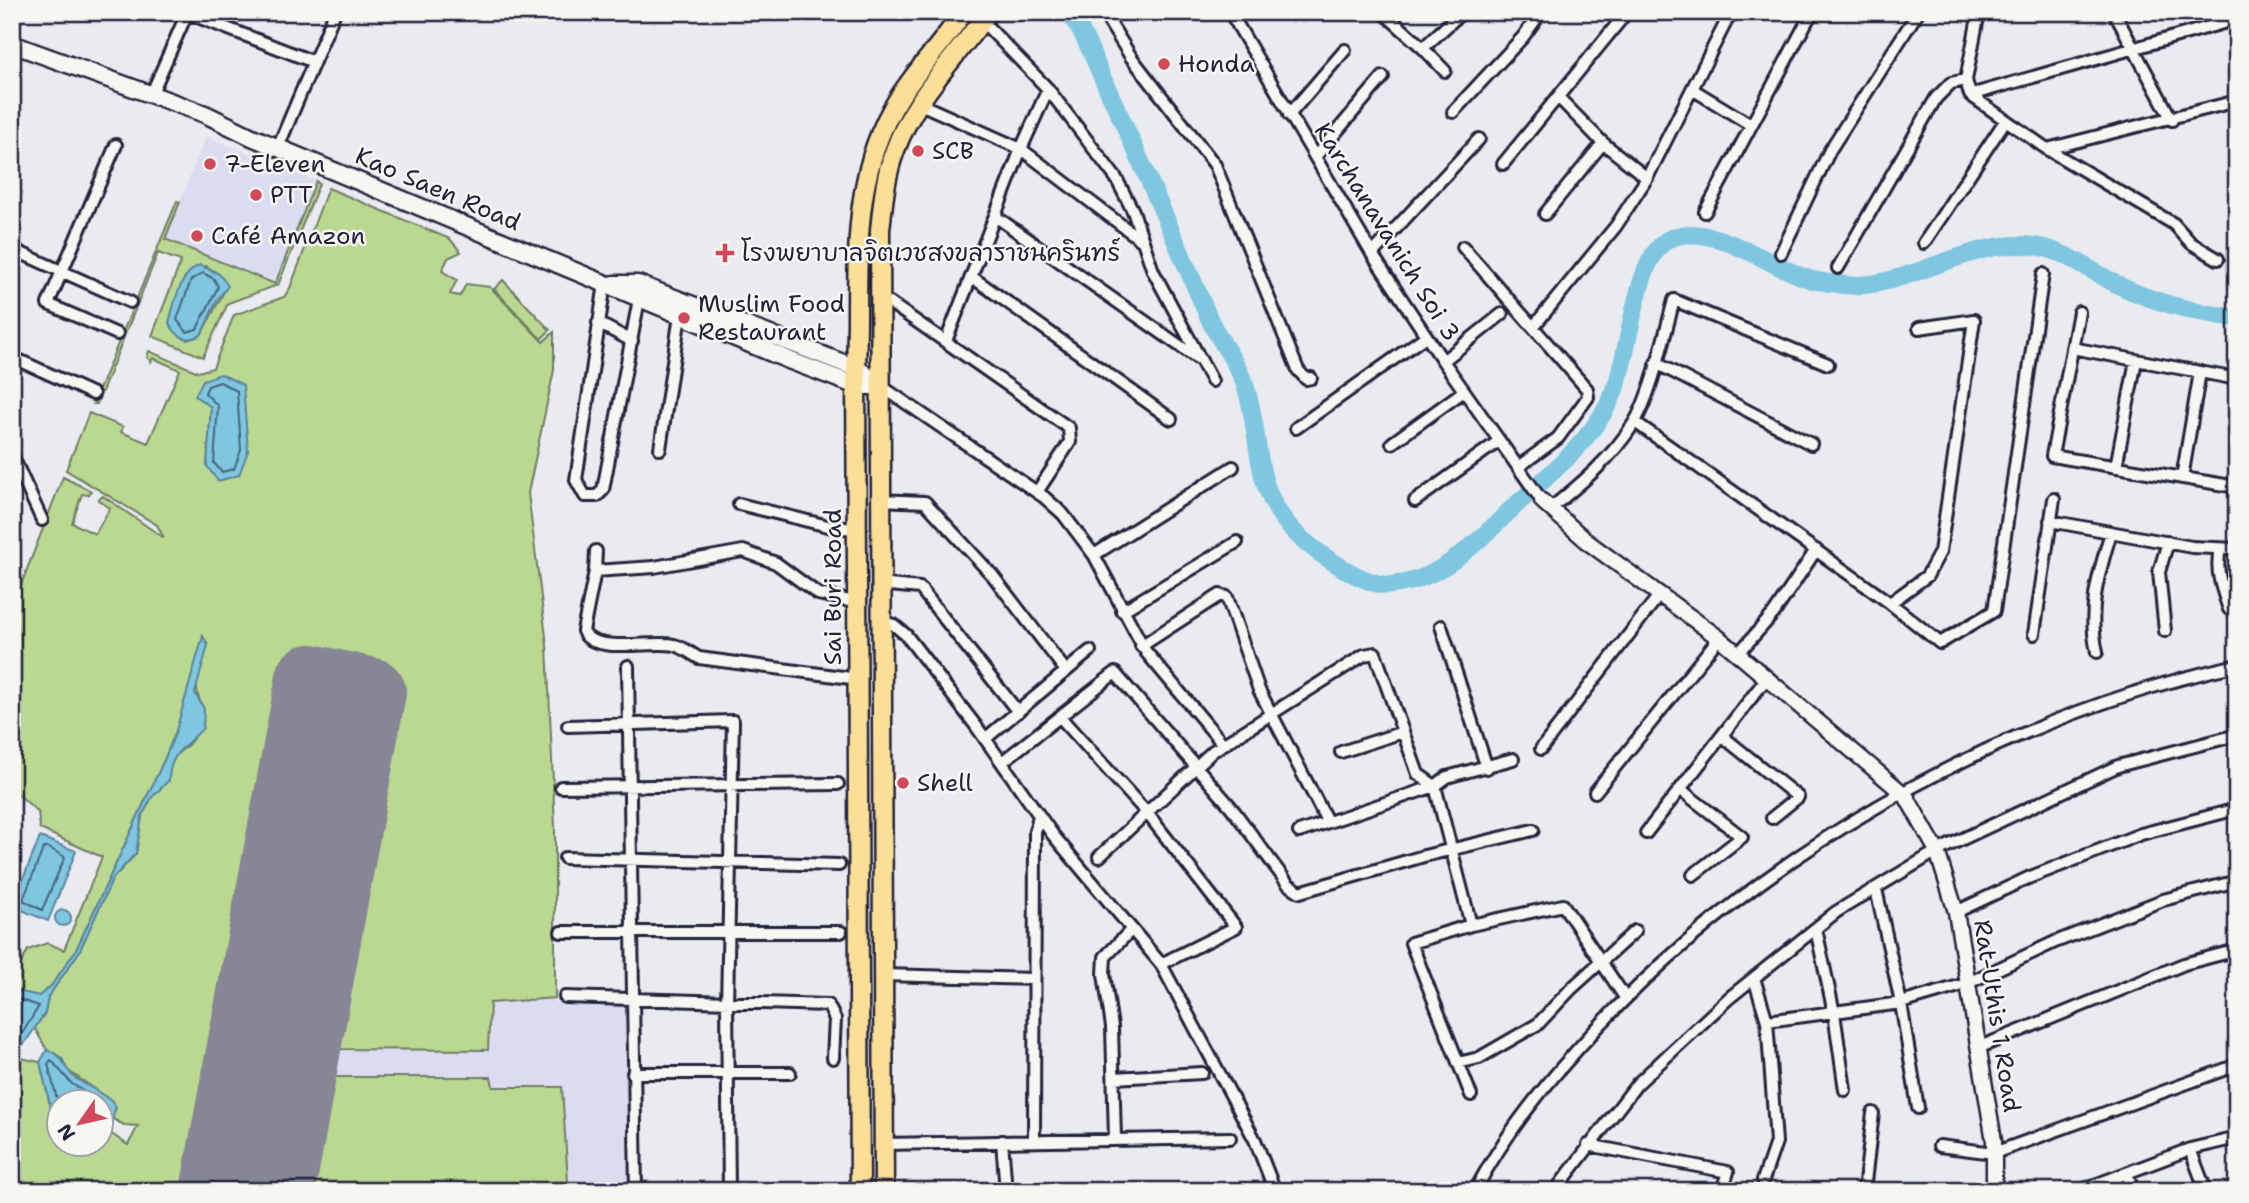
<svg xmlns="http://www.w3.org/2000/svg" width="2249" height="1203" font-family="'Shantell Sans','Playpen Sans Thai',sans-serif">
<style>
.built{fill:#dcdcf0}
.green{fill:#bbd890;stroke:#6e7d66;stroke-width:2;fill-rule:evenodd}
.water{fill:#7fc6e0;stroke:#5a849e;stroke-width:2}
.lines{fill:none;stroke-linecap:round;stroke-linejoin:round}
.shore{stroke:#47647d;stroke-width:2}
.river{stroke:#7fc6e0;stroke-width:18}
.runway{stroke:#868696;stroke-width:68}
.minor-casing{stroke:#22223b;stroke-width:16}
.tertiary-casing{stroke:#22223b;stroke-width:19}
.secondary-casing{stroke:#22223b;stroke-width:21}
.primary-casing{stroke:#22223b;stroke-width:23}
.minor{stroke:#f6f6f2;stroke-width:10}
.tertiary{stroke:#f6f6f2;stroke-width:14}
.secondary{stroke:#f6f6f2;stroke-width:16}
.primary{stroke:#fbdf96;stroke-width:18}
.poi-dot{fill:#d1495b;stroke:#f6f6f2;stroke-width:2.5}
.labels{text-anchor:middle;stroke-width:5;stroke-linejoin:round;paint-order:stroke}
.poi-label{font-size:24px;fill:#22223b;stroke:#f6f6f2;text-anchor:start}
.street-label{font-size:24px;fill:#22223b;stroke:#f6f6f2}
</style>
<rect width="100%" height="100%" fill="#eaeaf1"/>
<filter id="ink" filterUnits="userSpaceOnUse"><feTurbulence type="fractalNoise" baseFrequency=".0143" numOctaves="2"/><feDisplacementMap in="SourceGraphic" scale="14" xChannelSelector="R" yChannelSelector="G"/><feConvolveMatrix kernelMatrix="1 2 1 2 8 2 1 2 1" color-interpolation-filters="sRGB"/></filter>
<g filter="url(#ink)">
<!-- built -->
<path class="built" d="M206,136L316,181L275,284L165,239Z
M301,576L555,828V1003L626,1007L628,1181L556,1182L555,1191H188Z"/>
<!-- green -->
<path class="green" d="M316,181L319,184L278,285L228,303L203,357L152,336L181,261L158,253L97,404H93L177,201L180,202L165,239L275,284ZM206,266L219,274L227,286L201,335L187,340L169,323L185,277Z
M328,188L450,239L461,252L448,258L442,271L457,280L450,294L460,296L466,284L490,287L543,342L554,332V370L528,493L547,645L555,828V998L490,1003L488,1050L326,1049L319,1046L382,688L305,670L208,1191H12V1056L40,1062L51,1109L59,1127L60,1144L104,1146L110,1133L128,1145L138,1126L124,1125L111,1118L116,1107L111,1100L67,1070L62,1058L47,1050L34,1027L45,1013L48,997L79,952L113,878L136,854L142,816L152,797L169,780C169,747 182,757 194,737C198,729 201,718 204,710C189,682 201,673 207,645L203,637L176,731L165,758L76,950L51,986L39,996L12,990V960L21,963L28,950L47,943L64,950L102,857L40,829L38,812L12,789V608L63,477L91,491L89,495L82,494L72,523L95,534L110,508L98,500L103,496L164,538L157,525L66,470L89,413L123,427L121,432L148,443L180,370L153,358L151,362L147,357L149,351L198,372L213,368L234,315L284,297L290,288ZM211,407L218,480L207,466Z
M503,280L550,330L541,339L494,289Z
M321,1077H491L493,1087H562L568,1182H555V1191H293L313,1083Z"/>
<!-- water -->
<path class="water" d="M200,265L219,274L228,286L217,300L201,335C186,343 177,337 169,323C174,304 180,272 200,265Z
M221,374L243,385L248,451L239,475L218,481L207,466L211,407L195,396L203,380Z
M203,636L208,645L195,693L204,709L203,728C187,746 169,753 169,780L152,797L142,816L136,853L113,878L79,952L48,997L45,1013L24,1044L12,1046V990L39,996L51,986L76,950L165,758L176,731Z
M40,837L76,851L48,921L12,906Z
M55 918a8 8 0 1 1 16 0a8 8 0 1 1-16 0Z
M47,1050C63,1054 63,1067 74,1077C88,1088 105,1092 116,1107C110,1120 114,1136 105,1146L87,1144H102V1102H60L59,1127L51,1109L40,1062Z"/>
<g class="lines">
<!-- shore -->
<path class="shore" d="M203,273L214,279L218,287L197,329L187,332L177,320L191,280Z
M220,382L237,391L241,450L234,469L222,472L214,463L218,406L205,393L208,386Z
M47,847L65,857L42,910L23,900L43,849Z
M12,997L39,1006L20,1037L12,1040
M60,1111L48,1064L51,1060L72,1084L101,1102"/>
<!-- river -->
<path class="river" d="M1068,12C1086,34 1096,65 1108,90C1143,164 1175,240 1208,316C1218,340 1237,361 1245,385C1262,434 1251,483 1289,526C1307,547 1364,588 1393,585C1410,583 1429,576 1443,567C1470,551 1493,526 1517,504C1551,473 1589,443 1610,401C1631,360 1632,259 1669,239C1708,219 1770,267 1809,279C1820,282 1832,283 1843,285C1908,291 1972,234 2040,247C2070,253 2092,272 2118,285C2155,303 2197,313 2237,318"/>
<!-- runway -->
<path class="runway" d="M214,1191L310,678L372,692L281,1191"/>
<defs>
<path id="minor" d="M185,12L314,62
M1103,12L1131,57L1215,165L1298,370L1306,379L1311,378
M1230,12L1372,254L1443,361L1542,501
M1383,12L1423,48L1462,12
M1979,12L1966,80L1970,95L2047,149L2174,224L2191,243L2218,259
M2114,12L2172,120
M982,21L1048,89L1116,178L1133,211L1153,271L1212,381
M1423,48L1445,71
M1692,89L1751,125
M151,95L187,13
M1970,95L2237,19
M1559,98L1603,143L1647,178
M918,103L1021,149L1141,240
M1453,112L1523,37L1541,12
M1289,115L1345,50
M116,145L48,304L117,334
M278,147L335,12
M2047,149L2237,101
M1315,157L1383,77
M1503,164L1627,12
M1705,212L1812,12
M1545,214L1603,143
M995,216L1197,358
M1924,243L2005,121
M1463,247L1587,389L1588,397L1558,438L1518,467
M12,249L130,302
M1781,253L1830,150L1918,12
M1372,254L1479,139
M1838,268L1936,98L1951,83L1966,80
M972,277L1171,419
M605,283L576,480L585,496H597L603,490L639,299
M879,299L890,303L1069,428L1070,442L1037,492
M2079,312L2052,456L2237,487
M598,323L632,341
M1534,326L1616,226L1647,178L1731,12
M946,341L1021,149L1048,89
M2072,348L2237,379
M12,357L93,394
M1443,361L1502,314
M1656,363L1811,444
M881,386L1044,497L1063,514L1094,555L1146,652L1223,744
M1635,422L1890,603L1940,643L1994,611L2043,274
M1296,428L1426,336
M1392,443L1464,391
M660,449L680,315
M12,455L42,520
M2116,467L2136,360
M2182,478L2200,372
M879,500L925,502L993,576L1066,671
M1415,501L1499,441
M739,504L832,527L857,529
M1551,508C1582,483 1612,458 1634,423C1651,396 1665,333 1674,300L1828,364
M2050,521L2192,547L2237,549
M2220,549C2215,571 2222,589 2229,609
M1094,555L1233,467
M595,571L596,551
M879,584L920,588L1018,712
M858,603L818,594L776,563L743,551L654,567L595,571L583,631C592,655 653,640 674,645C684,647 691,654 699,658L858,679
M1890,603L1927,576L1940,552L1974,320L1919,328
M1122,611L1237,542
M880,621L894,625L906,635L976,726L1053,835L1161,964L1255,1140L1275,1191
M1441,626L1487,768
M2165,631L2159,572L2168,542
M2034,634L2054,499
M1141,646L1209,602L1220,595L1227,597L1259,690L1327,821
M2097,652C2087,609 2099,573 2111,532
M1737,655L1774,613L1816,550
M628,666L636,1191
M1060,717L1147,813L1236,927L1161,964
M568,726L733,721L727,1004L729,1191
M1722,736L1798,797L1772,818
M985,739L1090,651
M1541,749L1660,594
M1341,752L1403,732
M1002,762L1115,673L1231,807L1288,884L1300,892L1424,856L1533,830
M561,787L838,784
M1681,790L1742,837L1693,875
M1595,792L1719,638
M1646,833L1766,679
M1099,857L1213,751L1364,655L1375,653L1418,774L1435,786L1299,832
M565,858L839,865
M1876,889L1901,1003L1918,1108
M1956,912L2028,878L2141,834L2237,809
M1471,925L1435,786L1447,777L1513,759
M1816,929L1834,1013L1845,1090
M561,932H841
M882,975L1034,979
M1754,978L1767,1021L1776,1142L1763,1180
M565,997L828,1005L835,1019L833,1058
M1767,1021L1901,1003L1966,984L2055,942L2163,900L2237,881
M1980,1047L2184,964L2237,950
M1458,1063L1479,1058L1538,1024L1571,989L1635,931
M633,1073H790
M1114,1078L1202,1073
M1471,1095L1411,943L1471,925L1563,905L1624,996
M1034,1139L1035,831L1039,816
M1115,1139L1112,1027L1104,974L1105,957L1132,929
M1002,1141L1006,1191
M883,1144L1230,1138
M1588,1145L1728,1172L1722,1191
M1939,1146L1994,1153L2237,1065
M2190,1149L2206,1191
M2127,1173L2133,1191
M1475,1191C1501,1140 1538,1093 1577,1050C1747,859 1987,721 2237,665
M1555,1191L1637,1084L1729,998L1836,912L1937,851L2118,766L2237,735
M1864,1191L1873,1113
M2079,1191L2190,1149L2237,1138"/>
<path id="tertiary" d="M1542,501L1589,543L1719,638L1906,796L1937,851L1956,912L1994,1141V1191"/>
<path id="secondary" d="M12,44L205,114L252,137L791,361L857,386H881
M614,284H638L856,368L865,374"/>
<path id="primary" d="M860,1191L856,368C860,277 847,178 899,98C918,68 944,42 963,12
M884,1191L880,230C883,203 885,176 895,150C914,97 956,58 988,12"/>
</defs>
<!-- minor casing -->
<use href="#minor" class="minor-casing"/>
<!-- tertiary casing -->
<use href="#tertiary" class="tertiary-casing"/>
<!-- secondary casing -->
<use href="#secondary" class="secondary-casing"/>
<!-- primary casing -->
<use href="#primary" class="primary-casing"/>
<!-- minor -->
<use href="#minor" class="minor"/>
<!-- tertiary -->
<use href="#tertiary" class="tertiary"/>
<!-- secondary -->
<use href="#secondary" class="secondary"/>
<!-- primary -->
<use href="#primary" class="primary"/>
</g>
</g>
<!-- markers -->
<g class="poi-dot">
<circle cx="1164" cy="64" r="7"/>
<circle cx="918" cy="151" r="7"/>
<circle cx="210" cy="164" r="7"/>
<circle cx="256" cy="195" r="7"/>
<circle cx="197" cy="236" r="7"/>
<path d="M721.5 242.5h7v7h7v7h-7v7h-7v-7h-7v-7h7z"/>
<circle cx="684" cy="318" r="7"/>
<circle cx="903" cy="783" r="7"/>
</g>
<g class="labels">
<!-- poi labels -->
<g class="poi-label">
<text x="1178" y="72">Honda</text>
<text x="932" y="159">SCB</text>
<text x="224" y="172">7-Eleven</text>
<text x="270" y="203">PTT</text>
<text x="211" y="244">Café Amazon</text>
<text x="741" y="261">โรงพยาบาลจิตเวชสงขลาราชนครินทร์</text>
<text x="698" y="312">Muslim Food<tspan x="698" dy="28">Restaurant</tspan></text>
<text x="917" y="791">Shell</text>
</g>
<!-- street labels -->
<g class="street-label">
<text transform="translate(438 189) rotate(23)" y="8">Kao Saen Road</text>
<text transform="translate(1387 232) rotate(58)" y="8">Karchanavanich Soi 3</text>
<text transform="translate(833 587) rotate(-90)" y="8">Sai Buri Road</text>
<text transform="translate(1997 1016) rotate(81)" y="8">Rat-Uthis 1 Road</text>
</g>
</g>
<!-- margin -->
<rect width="2249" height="1203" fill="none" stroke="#f6f6f2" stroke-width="42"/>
<rect x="21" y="21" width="2207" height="1161" fill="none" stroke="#22223b" stroke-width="2.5" filter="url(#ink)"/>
<!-- north arrow -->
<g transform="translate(80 1123) rotate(236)"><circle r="33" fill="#f6f6f2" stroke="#a1a1a9" stroke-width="2"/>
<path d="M0-5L12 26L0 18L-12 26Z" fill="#d1495b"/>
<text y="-10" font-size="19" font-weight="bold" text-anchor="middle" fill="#22223b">N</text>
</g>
</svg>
